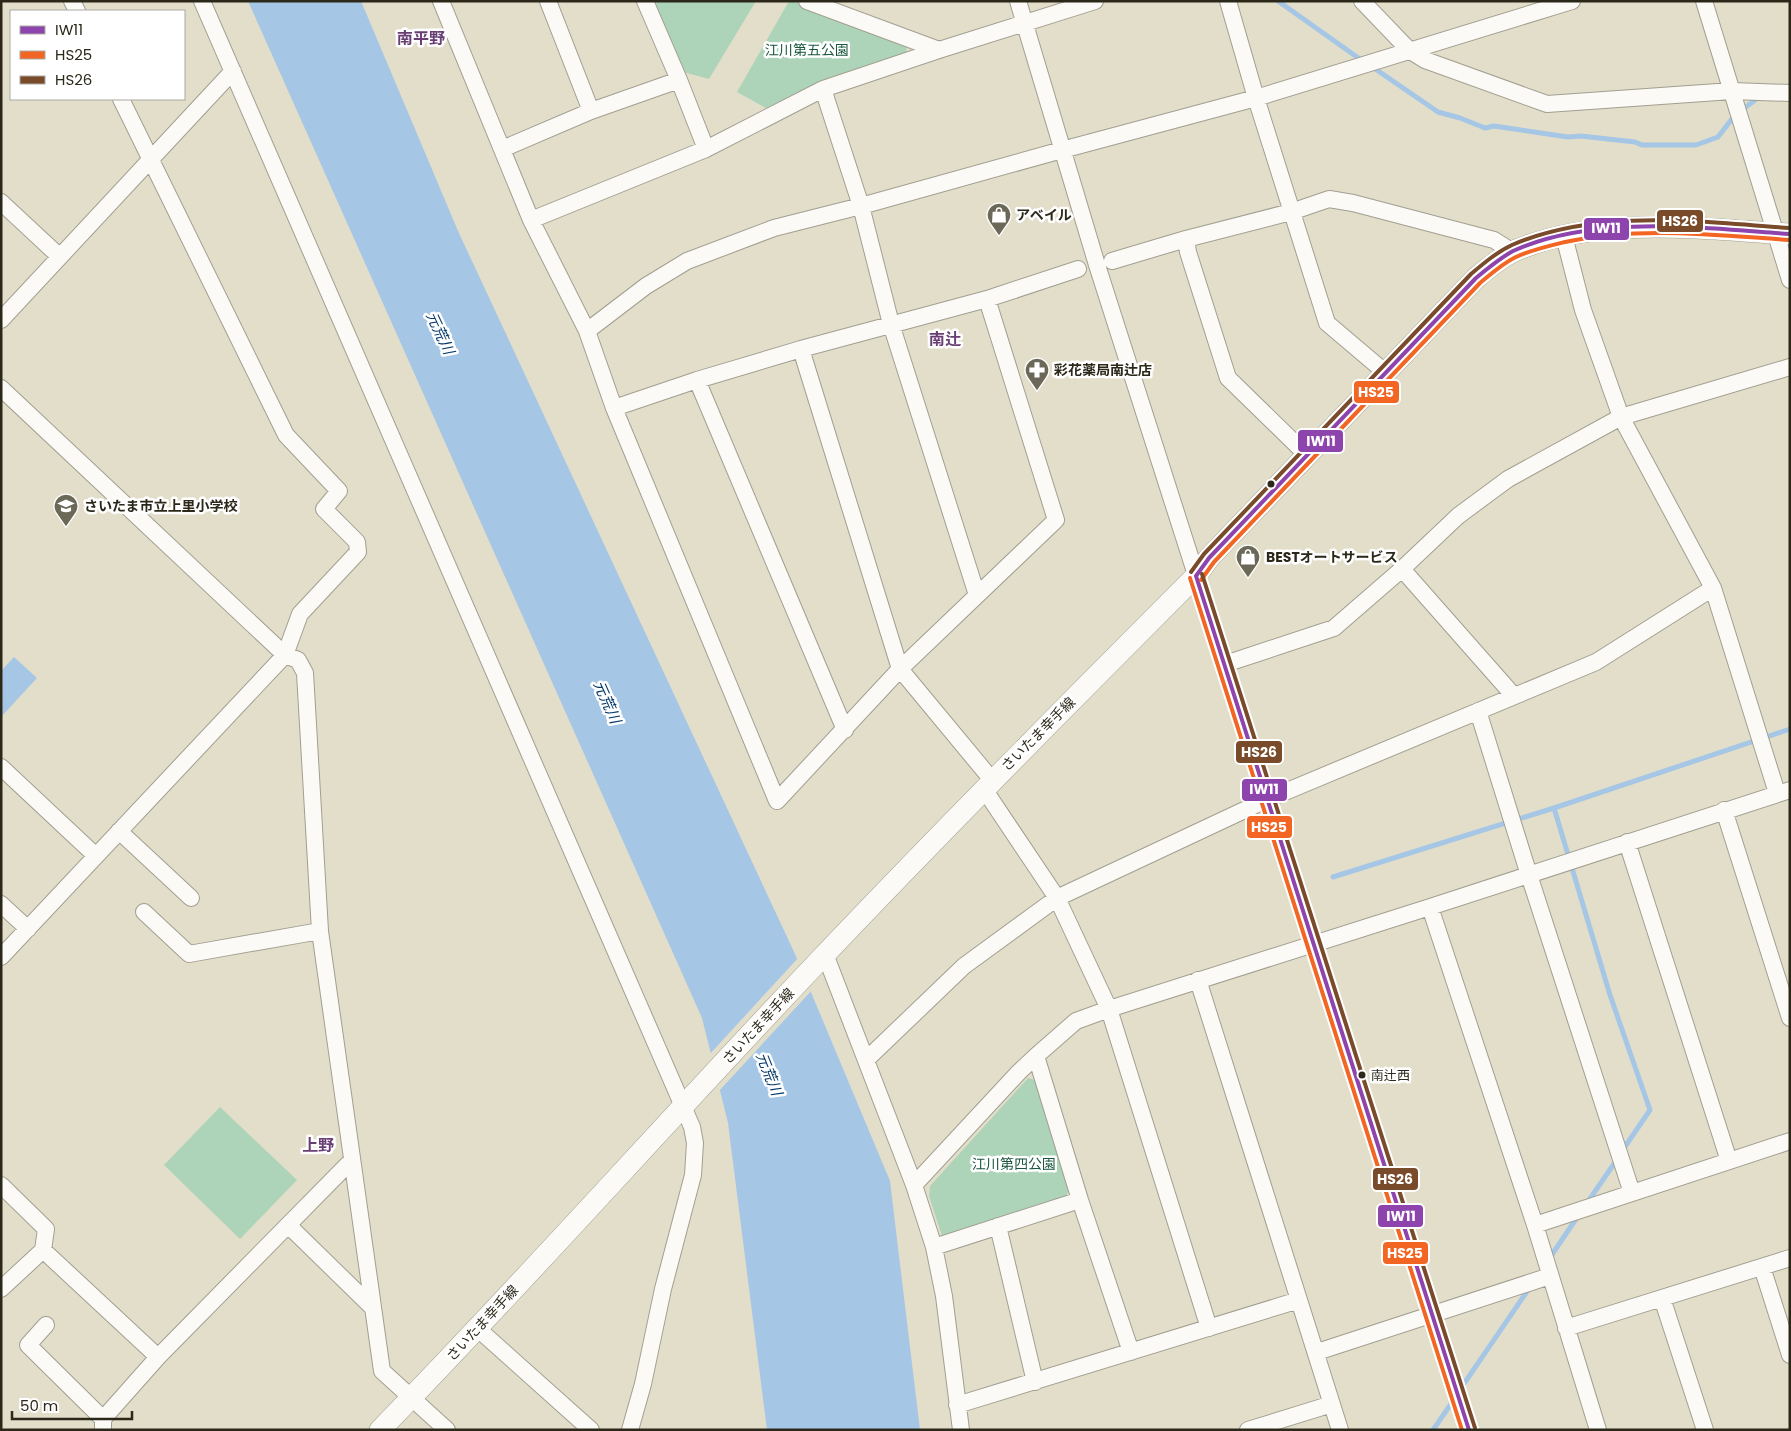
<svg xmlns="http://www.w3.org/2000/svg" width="1791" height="1431" font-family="Poppins,'Noto Sans JP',sans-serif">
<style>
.green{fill:#add4b8}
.water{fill:#a6c6e6}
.pier{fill:#e2deca}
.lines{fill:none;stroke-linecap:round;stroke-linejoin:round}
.stream{stroke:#a6c6e6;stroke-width:5}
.minor-casing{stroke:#a29f90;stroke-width:18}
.major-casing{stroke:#a29f90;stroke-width:22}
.minor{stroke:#fbfaf7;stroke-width:16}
.major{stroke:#fbfaf7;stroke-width:21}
.bus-1-casing{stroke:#fff;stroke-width:8}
.bus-2-casing{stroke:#fff;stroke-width:8}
.bus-3-casing{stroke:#fff;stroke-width:8}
.bus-1{stroke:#8e44ad;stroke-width:4}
.bus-2{stroke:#f26522;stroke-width:4}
.bus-3{stroke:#7a4b2a;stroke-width:4}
.bus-dot{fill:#2b281a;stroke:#fff;stroke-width:2}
.labels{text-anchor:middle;stroke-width:5;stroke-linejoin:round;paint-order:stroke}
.bus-label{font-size:13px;fill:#2b281a;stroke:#fff;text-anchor:start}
.park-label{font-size:14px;fill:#19563e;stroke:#fff}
.poi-label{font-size:14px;font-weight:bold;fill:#2b281a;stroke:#fff;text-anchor:start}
.street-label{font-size:14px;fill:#2b281a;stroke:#fff}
.water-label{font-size:15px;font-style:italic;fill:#043969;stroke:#fff}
.quarter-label{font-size:16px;font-weight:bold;fill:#693e75;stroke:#fff}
.line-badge{stroke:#fff;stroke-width:2}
.badge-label{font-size:14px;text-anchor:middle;font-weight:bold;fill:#fff}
</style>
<rect width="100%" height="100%" fill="#e2deca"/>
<!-- green -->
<path class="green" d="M653,1H756L709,79L683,72Z
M789,1H793L907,44L906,56L766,108L737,92Z
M1028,1078L1035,1080L1070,1186L1066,1197L942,1236L929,1196L930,1186Z
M220,1107L297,1180L240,1239L164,1165Z"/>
<!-- water -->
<path class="water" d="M248,1H361L458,231L795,954L890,1181L920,1430H767L728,1123L702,1018Z
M14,657L37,678L1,717V671Z"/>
<!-- pier -->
<path class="pier" d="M799,957L813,989L718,1092L709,1055Z"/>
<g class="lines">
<!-- stream -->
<path class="stream" d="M1278,1L1364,62
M1371,66L1438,112L1460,118L1485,128L1494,126L1568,137L1581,136L1635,142L1642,145H1696L1718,137L1735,115
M1742,110L1759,97
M1554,808L1610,995L1650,1110L1622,1151
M1333,877L1554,808L1790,729
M1587,1203L1618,1158
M1549,1259L1578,1216
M1459,1391L1530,1287
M1433,1430L1455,1398"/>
<defs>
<path id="minor" d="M72,1L77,11
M202,1L692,1127L695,1143L693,1175L663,1289L643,1384L630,1430
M441,1L531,220L587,331L614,408L777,801L900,669L1056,520L987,299
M548,1L591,111
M645,1L679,80L706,149
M807,1L939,50
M1018,1L1097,265L1469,1430
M1228,1L1256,98L1327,323L1386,373
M1362,1L1409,50L1425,60L1547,104L1732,91L1790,93
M1704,1L1790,280
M823,89L861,206L891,324L977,595
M502,149L591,111L679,80
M1,202L59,256
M531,220L706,149L823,89L939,50L1095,1
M1564,236L1583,310L1621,417L1713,588L1777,793
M1186,239L1188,252L1228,378L1308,456
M1112,261L1186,239L1291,212L1329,199L1353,203L1494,240L1513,252
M1,320L233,71
M587,331L646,286L687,261L774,228L861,206L1062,150L1256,98L1572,1
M801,349L900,669L992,780
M697,380L845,730
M1,388L285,655L298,660L305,673L320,931L382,1371L447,1430
M614,408L697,380L801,349L987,299L1078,269
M1402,569L1514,696
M1225,664L1334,628L1402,569L1458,516L1508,479L1621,417L1790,367
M1478,711L1529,875L1632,1193
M1,767L96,856
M984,789L1057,898L1109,1009L1209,1328
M1724,810L1790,1018
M119,831L191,898
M1627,842L1729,1161
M1,904L28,929
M1430,907L1535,1225L1598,1430
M144,912L189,954L320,931
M825,954L914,1185L934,1247L944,1296L961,1430
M1,957L285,655L300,614L358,552L357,542L324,509L339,491L286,435L121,99
M1198,980L1340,1430
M1036,1056L1080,1200L1131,1352
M867,1059L964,966L1057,898L1268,799L1596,662L1713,588
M1,1185L46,1229L43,1250
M914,1185L1019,1072L1036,1056L1076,1021L1109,1009L1430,907L1790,790
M288,1225L372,1307
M1535,1225L1790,1141
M998,1226L1035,1382
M934,1247L1080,1200
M1762,1267L1790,1355
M1,1289L43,1250L158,1357L352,1160
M1662,1298L1705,1430
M46,1325L28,1345L103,1419
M477,1328L591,1430
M1566,1328L1790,1258
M1317,1352L1550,1276
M957,1405L1299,1300
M103,1430V1419L158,1357
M1248,1430L1332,1404"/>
<path id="major" d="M380,1430C528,1278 668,1120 814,966C939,834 1067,705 1196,576L1209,558L1476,278C1488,268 1500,258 1514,251C1599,215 1700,229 1790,234"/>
</defs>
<!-- minor casing -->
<use href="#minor" class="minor-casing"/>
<!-- major casing -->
<use href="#major" class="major-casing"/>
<!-- minor -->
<use href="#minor" class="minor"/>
<!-- major -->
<use href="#major" class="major"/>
<defs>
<path id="bus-1" d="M1196,576L1469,1430
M1196,576L1209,558L1476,278C1488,268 1500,258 1513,251C1594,214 1703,228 1790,234"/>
<path id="bus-2" d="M1190,578L1462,1430
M1201,580L1214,562L1480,283C1491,274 1502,264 1514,258C1530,250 1548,246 1565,242C1639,226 1715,235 1790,240"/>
<path id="bus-3" d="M1191,572L1204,554L1471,274C1484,263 1497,252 1512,245C1598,208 1699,222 1790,228
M1202,574L1475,1428"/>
</defs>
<!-- bus-1 casing -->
<use href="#bus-1" class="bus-1-casing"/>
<!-- bus-2 casing -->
<use href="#bus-2" class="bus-2-casing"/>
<!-- bus-3 casing -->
<use href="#bus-3" class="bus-3-casing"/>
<!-- bus-1 -->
<use href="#bus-1" class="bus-1"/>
<!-- bus-2 -->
<use href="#bus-2" class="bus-2"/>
<!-- bus-3 -->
<use href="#bus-3" class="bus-3"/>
</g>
<!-- icons -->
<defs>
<symbol id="shop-pin" viewBox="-11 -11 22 30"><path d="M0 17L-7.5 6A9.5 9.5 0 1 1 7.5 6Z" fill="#6b6858" stroke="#fff"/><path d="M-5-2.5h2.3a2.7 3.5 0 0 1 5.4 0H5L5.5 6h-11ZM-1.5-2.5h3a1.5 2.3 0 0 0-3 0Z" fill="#fff"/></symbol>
<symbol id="pharmacy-pin" viewBox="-11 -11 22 30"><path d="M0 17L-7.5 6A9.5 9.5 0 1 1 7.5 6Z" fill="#6b6858" stroke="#fff"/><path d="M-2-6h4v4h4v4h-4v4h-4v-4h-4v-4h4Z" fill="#fff"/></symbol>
<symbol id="school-pin" viewBox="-11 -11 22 30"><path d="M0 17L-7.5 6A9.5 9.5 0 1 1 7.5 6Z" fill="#6b6858" stroke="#fff"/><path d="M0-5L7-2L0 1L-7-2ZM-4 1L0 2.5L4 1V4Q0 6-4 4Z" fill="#fff"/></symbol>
</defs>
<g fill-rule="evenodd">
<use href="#shop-pin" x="985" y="201" width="28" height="38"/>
<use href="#pharmacy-pin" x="1023" y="356" width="28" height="38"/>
<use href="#school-pin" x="52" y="492" width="28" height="38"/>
<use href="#shop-pin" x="1234" y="543" width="28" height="38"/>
</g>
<!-- markers -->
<g class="bus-dot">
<circle cx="1271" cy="484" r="4.5"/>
<circle cx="1362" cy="1075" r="4.5"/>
</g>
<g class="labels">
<!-- bus labels -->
<g class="bus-label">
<text x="1371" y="1080">南辻西</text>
</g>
<!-- park labels -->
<g class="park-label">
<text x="807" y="55">江川第五公園</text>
<text x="1014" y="1169">江川第四公園</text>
</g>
<!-- poi labels -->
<g class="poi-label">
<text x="1016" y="220">アベイル</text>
<text x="1054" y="375">彩花薬局南辻店</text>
<text x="84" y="511">さいたま市立上里小学校</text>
<text x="1266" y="562">BESTオートサービス</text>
</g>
<!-- street labels -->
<g class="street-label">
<text transform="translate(1038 734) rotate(-45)" y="5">さいたま幸手線</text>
<text transform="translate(758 1026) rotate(-47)" y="5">さいたま幸手線</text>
<text transform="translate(482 1323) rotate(-47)" y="5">さいたま幸手線</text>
</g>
<!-- water labels -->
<g class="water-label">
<text transform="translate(440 333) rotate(65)" y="5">元荒川</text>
<text transform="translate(607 702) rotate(66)" y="5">元荒川</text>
<text transform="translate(769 1074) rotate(68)" y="5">元荒川</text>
</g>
<!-- quarter labels -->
<g class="quarter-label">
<text x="421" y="44">南平野</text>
<text x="945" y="345">南辻</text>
<text x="318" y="1151">上野</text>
</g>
</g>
<g class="line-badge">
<rect x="1656" y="209" width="48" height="24" rx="5" fill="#7a4b2a"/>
<rect x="1583" y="217" width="47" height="24" rx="5" fill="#8e44ad"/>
<rect x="1353" y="380" width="47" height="24" rx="5" fill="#f26522"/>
<rect x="1297" y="429" width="47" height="24" rx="5" fill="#8e44ad"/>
<rect x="1235" y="740" width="48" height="24" rx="5" fill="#7a4b2a"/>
<rect x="1241" y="778" width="47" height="24" rx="5" fill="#8e44ad"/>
<rect x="1246" y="815" width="47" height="24" rx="5" fill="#f26522"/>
<rect x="1372" y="1167" width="47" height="24" rx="5" fill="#7a4b2a"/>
<rect x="1377" y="1204" width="47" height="24" rx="5" fill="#8e44ad"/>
<rect x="1382" y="1241" width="47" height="24" rx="5" fill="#f26522"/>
</g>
<g class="badge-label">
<text x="1680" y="226">HS26</text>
<text x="1606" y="233">IW11</text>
<text x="1376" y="397">HS25</text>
<text x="1321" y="446">IW11</text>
<text x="1259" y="757">HS26</text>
<text x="1264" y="794">IW11</text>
<text x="1269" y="832">HS25</text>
<text x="1395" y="1184">HS26</text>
<text x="1401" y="1221">IW11</text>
<text x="1405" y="1258">HS25</text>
</g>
<!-- border -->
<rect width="1791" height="1431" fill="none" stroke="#2b281a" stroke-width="5"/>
<!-- legend -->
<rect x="10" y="10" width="175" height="90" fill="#ffffff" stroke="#aaa9a3"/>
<rect x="20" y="26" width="25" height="8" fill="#8e44ad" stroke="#aaa9a3"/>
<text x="55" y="35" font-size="15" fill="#2b281a">IW11</text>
<rect x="20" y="51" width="25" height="8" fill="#f26522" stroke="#aaa9a3"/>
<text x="55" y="60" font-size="15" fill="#2b281a">HS25</text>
<rect x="20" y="76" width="25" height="8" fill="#7a4b2a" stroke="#aaa9a3"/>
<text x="55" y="85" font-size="15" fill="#2b281a">HS26</text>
<!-- scale -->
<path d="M12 1411v8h120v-8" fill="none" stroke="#2b281a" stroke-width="2.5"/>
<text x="20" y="1411" font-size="15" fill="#2b281a" stroke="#ffffff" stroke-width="4" paint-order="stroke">50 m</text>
</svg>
